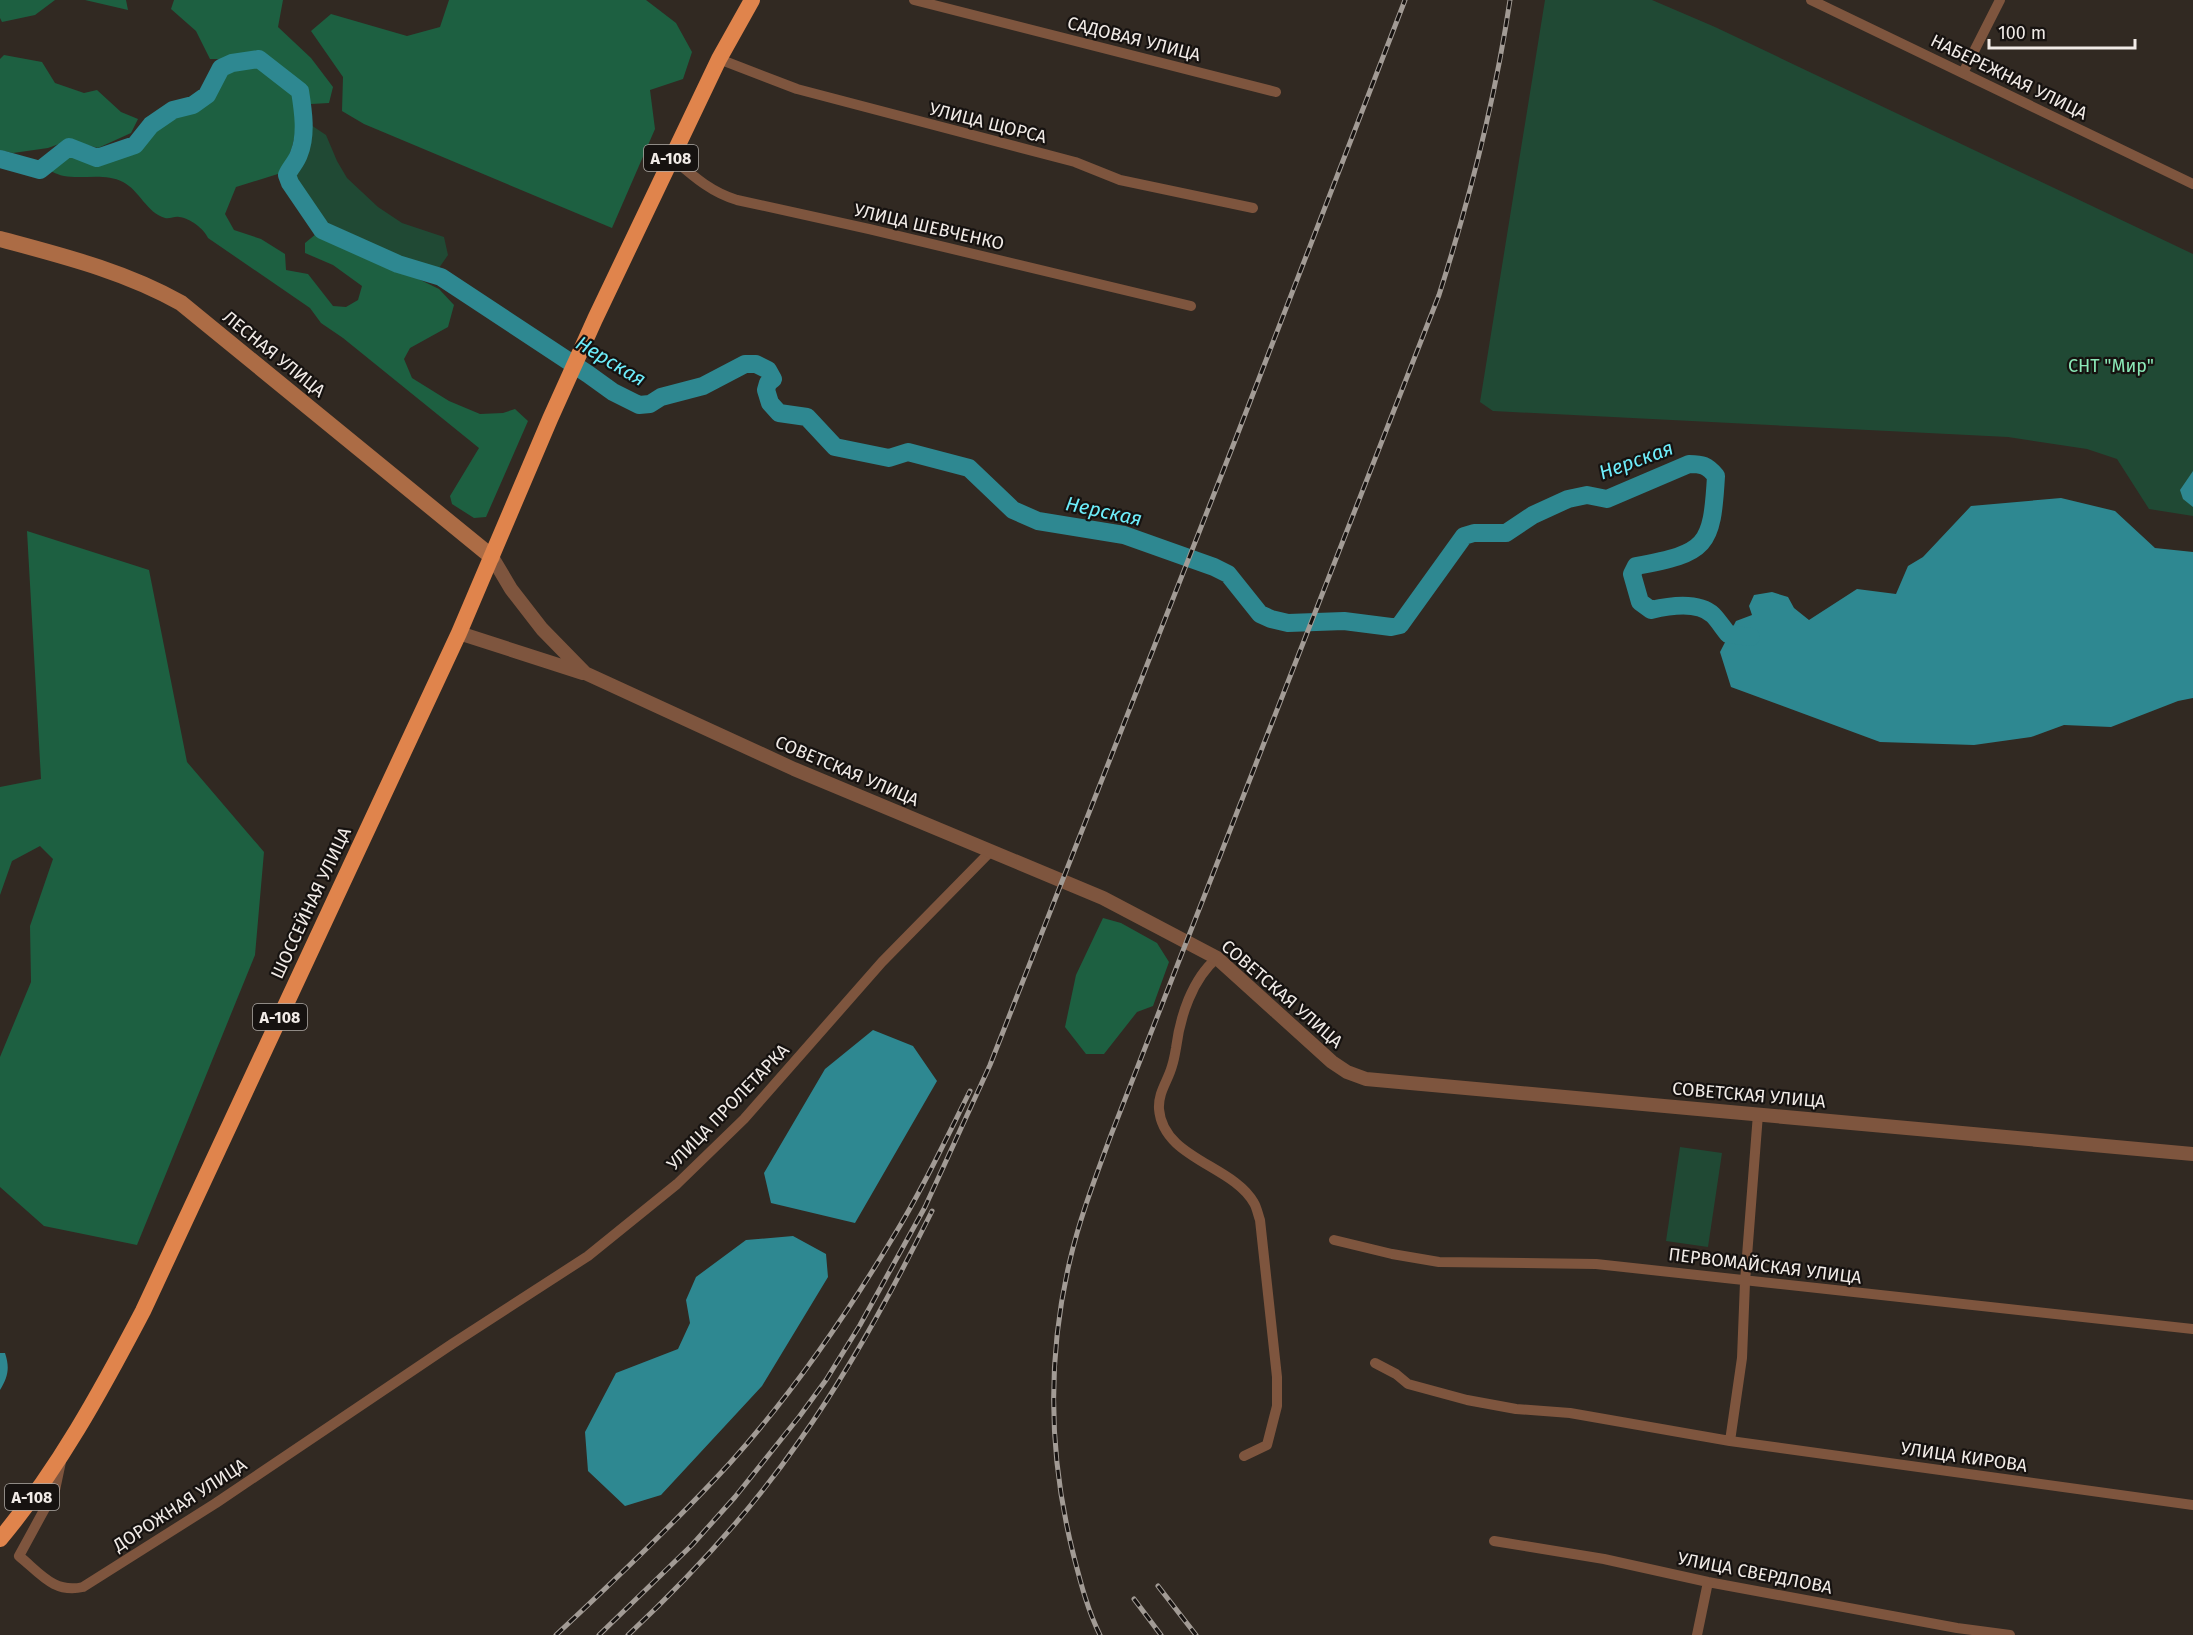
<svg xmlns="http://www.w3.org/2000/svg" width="2193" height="1635" font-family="'Fira Sans',sans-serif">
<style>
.green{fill:#204934}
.forest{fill:#1d6041}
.water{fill:#2e8891}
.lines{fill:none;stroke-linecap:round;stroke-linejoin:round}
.river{stroke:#2e8891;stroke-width:18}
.minor{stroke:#7e553e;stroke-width:10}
.tertiary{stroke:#7e553e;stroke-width:14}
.secondary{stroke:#ac6c45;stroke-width:16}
.trunk{stroke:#e0844c;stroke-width:16}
.rail-casing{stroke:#a29b95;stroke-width:5}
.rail{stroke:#161210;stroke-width:3;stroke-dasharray:9;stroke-linecap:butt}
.labels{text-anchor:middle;stroke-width:4.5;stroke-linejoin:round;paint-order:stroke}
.shield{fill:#161210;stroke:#afaaa6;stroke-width:1.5}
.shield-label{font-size:16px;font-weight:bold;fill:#f1ebe7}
.street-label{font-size:18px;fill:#f1ebe7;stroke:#161210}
.park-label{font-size:18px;fill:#8be8b7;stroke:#161210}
.water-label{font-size:20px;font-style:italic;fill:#6eeefb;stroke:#161210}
</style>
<rect width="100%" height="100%" fill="#312922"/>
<!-- green -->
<path class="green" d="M1545,0H1652L1715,27L2193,254V516L2149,509L2117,459L2087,449L2008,437L1493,411L1480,402Z
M311,125L326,135L337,161L347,178L378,207L402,223L444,237L448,255L439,268L406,260L326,222L296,183L293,173L304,160Z
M1680,1147L1722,1153L1708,1247L1666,1241Z"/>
<!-- forest -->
<path class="forest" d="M0,0H55L35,15L2,22L0,18Z
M85,0H126L128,10Z
M174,0H283L278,27L311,58L333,87L329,103L311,104L302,88L256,52L223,59H210L196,31L171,9Z
M449,0H646L676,23L692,52L683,79L650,90L655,129L612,228L364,124L342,111L343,77L311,31L331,14L407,36L440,27Z
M4,55L42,62L55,83L84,93L97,90L121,112L138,119L131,133L98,148L70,140L48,148L13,153L0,150V59Z
M257,65L295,93C297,128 297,142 281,173L236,187L225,214L234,230L261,239L285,254L286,270L308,274L333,306L346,307L358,300L362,286L333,265L305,253V243L316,234L398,269L439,289L454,305L448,327L410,348L404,359L412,378L449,401L480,414L503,413L515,409L528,421L486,517L474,518L452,504L450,496L479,448L343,338L321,323L310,308L208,238C204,229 190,218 179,217C175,216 170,219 165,218C147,213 139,190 123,182C100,170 72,184 51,171L62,159L72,154L97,163L137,150L154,128L175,116L194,112L206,102L219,86L226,71Z
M27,531L149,570L187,762L264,852L255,955L137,1245L44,1226L0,1187V1057L31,982L30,926L53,859L40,846L12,861L0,895V787L41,779Z
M1103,918L1121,923L1157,943L1169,962L1153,1006L1137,1012L1104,1054H1086L1065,1027L1076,975Z"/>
<!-- water -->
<path class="water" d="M2193,471V507L2183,499L2180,490Z
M2061,498L2115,511L2155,548L2193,552V698L2178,701L2111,727L2064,725L2031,737L1974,745L1880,742L1731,687L1720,652L1736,621L1752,615L1749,606L1754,595L1772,592L1788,597L1794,608L1809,620L1857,589L1896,594L1908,566L1923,557L1971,506Z
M873,1030L913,1046L937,1081L855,1223L771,1203L764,1173L825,1069Z
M793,1236L826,1254L828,1277L762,1386L661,1495L625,1506L588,1471L585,1432L616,1373L678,1349L690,1323L686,1300L696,1277L746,1240Z
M0,1353H5C10,1368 8,1377 0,1390Z"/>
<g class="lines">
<!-- river -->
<path class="river" d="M0,159L40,170L69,147L97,158L135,145L151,125L173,110L193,105L207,95L221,68L232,63L259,59L300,91C303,110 307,135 299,154C297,161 290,168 287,175L290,183L322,230L398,264L441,277L588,374L613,392L639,405L650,404L661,397L703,386L745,364H756L768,370L773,379L768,383L766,390L770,403L779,413L807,417L835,447L889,458L908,452L969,468L1013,510L1038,521L1124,535L1214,567L1228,574L1260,614L1271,619L1288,623L1344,621L1391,627L1400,625L1464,536L1474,533H1506L1533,515L1568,499L1587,495L1607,499L1689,464C1702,464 1707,465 1716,476C1712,547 1707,553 1636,566L1632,574L1640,602L1651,610C1668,606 1698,601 1713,615C1718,620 1723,628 1728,634L1751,637"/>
<!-- minor -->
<path class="minor" d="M914,0L1276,92
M1811,0L2193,184
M719,59L797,89L1075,162L1120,180L1253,208
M1963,73L2000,0
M671,157C692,175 710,192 737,200L869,229L1191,306
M1217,958C1192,979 1180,1017 1176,1048C1175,1054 1174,1060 1172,1066C1168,1081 1158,1092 1159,1109C1163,1159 1233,1165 1254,1203C1257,1208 1258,1215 1260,1220L1277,1377V1406L1267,1445L1244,1456
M1334,1240L1392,1254L1439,1262L1596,1264L2193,1329
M1375,1363L1396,1374L1408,1384L1467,1400L1516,1409L1570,1413L1730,1441L2193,1505
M1730,1441L1742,1358L1745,1282L1758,1114
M62,1457L55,1490L19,1556C40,1573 54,1594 83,1587L216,1503L452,1344L588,1256L677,1184L744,1119L882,962L991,851
M1494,1541L1604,1559L1708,1582L1957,1628L2010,1635
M1697,1635L1708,1582"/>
<!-- tertiary -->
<path class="tertiary" d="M492,557L511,589L542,629L585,673L794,769L1103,898L1217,958L1332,1062L1347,1072L1366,1079L2193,1154
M459,633L583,673"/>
<!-- secondary -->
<path class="secondary" d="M0,239C63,256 124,271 181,303L492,557"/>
<!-- trunk -->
<path class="trunk" d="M0,1539C58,1470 101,1391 143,1311L459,633L550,419L595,319L719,59L752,0"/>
<defs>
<path id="rail" d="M1158,1586L1196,1635
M1134,1599L1161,1635
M556,1635C616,1579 675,1523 730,1463C791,1395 845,1317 892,1239C921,1192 945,1141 970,1091
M599,1635L692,1545L735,1497L799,1417L826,1380L860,1325L925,1207L990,1065L1236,438L1405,0
M628,1635C691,1576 751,1511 800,1440C851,1368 893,1290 932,1211
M1100,1635C1087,1609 1080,1580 1073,1553C1049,1457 1047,1357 1070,1260C1080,1217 1096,1176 1111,1135L1439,295C1470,198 1495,100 1510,0"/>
</defs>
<!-- rail casing -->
<use href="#rail" class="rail-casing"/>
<!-- rail -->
<use href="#rail" class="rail"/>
</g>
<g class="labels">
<!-- shield labels -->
<g class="shield">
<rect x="644" y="145" width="54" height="26" rx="4.5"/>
<rect x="253" y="1004" width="54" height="26" rx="4.5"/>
<rect x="5" y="1484" width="54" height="26" rx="4.5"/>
</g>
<g class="shield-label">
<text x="671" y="164">А-108</text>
<text x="280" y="1023">А-108</text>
<text x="32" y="1503">А-108</text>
</g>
<!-- street labels -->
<g class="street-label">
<text transform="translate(1134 39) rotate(14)" y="6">САДОВАЯ УЛИЦА</text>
<text transform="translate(2009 77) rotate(26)" y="6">НАБЕРЕЖНАЯ УЛИЦА</text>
<text transform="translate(988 123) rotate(14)" y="6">УЛИЦА ЩОРСА</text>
<text transform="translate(929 227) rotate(13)" y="6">УЛИЦА ШЕВЧЕНКО</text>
<text transform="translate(274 354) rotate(39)" y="6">ЛЕСНАЯ УЛИЦА</text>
<text transform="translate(847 771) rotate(23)" y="6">СОВЕТСКАЯ УЛИЦА</text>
<text transform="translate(311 903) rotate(-65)" y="6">ШОССЕЙНАЯ УЛИЦА</text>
<text transform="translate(1282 994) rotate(41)" y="6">СОВЕТСКАЯ УЛИЦА</text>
<text transform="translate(1749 1095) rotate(5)" y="6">СОВЕТСКАЯ УЛИЦА</text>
<text transform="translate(728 1107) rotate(-46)" y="6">УЛИЦА ПРОЛЕТАРКА</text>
<text transform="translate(1765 1266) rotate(7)" y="6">ПЕРВОМАЙСКАЯ УЛИЦА</text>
<text transform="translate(1964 1457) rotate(8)" y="6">УЛИЦА КИРОВА</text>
<text transform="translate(180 1505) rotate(-33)" y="6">ДОРОЖНАЯ УЛИЦА</text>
<text transform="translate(1755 1573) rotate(11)" y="6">УЛИЦА СВЕРДЛОВА</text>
</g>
<!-- park labels -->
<g class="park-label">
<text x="2111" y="372">СНТ "Мир"</text>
</g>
<!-- water labels -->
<g class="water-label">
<text transform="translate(611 361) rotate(31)" y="7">Нерская</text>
<text transform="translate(1636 460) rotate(-20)" y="7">Нерская</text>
<text transform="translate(1104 511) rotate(12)" y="7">Нерская</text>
</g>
</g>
<!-- scale -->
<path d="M1989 39v9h146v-9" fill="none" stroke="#f1ebe7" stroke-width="3"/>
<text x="1998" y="39" font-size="18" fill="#f1ebe7" stroke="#161210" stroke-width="4.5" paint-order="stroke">100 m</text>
</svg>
